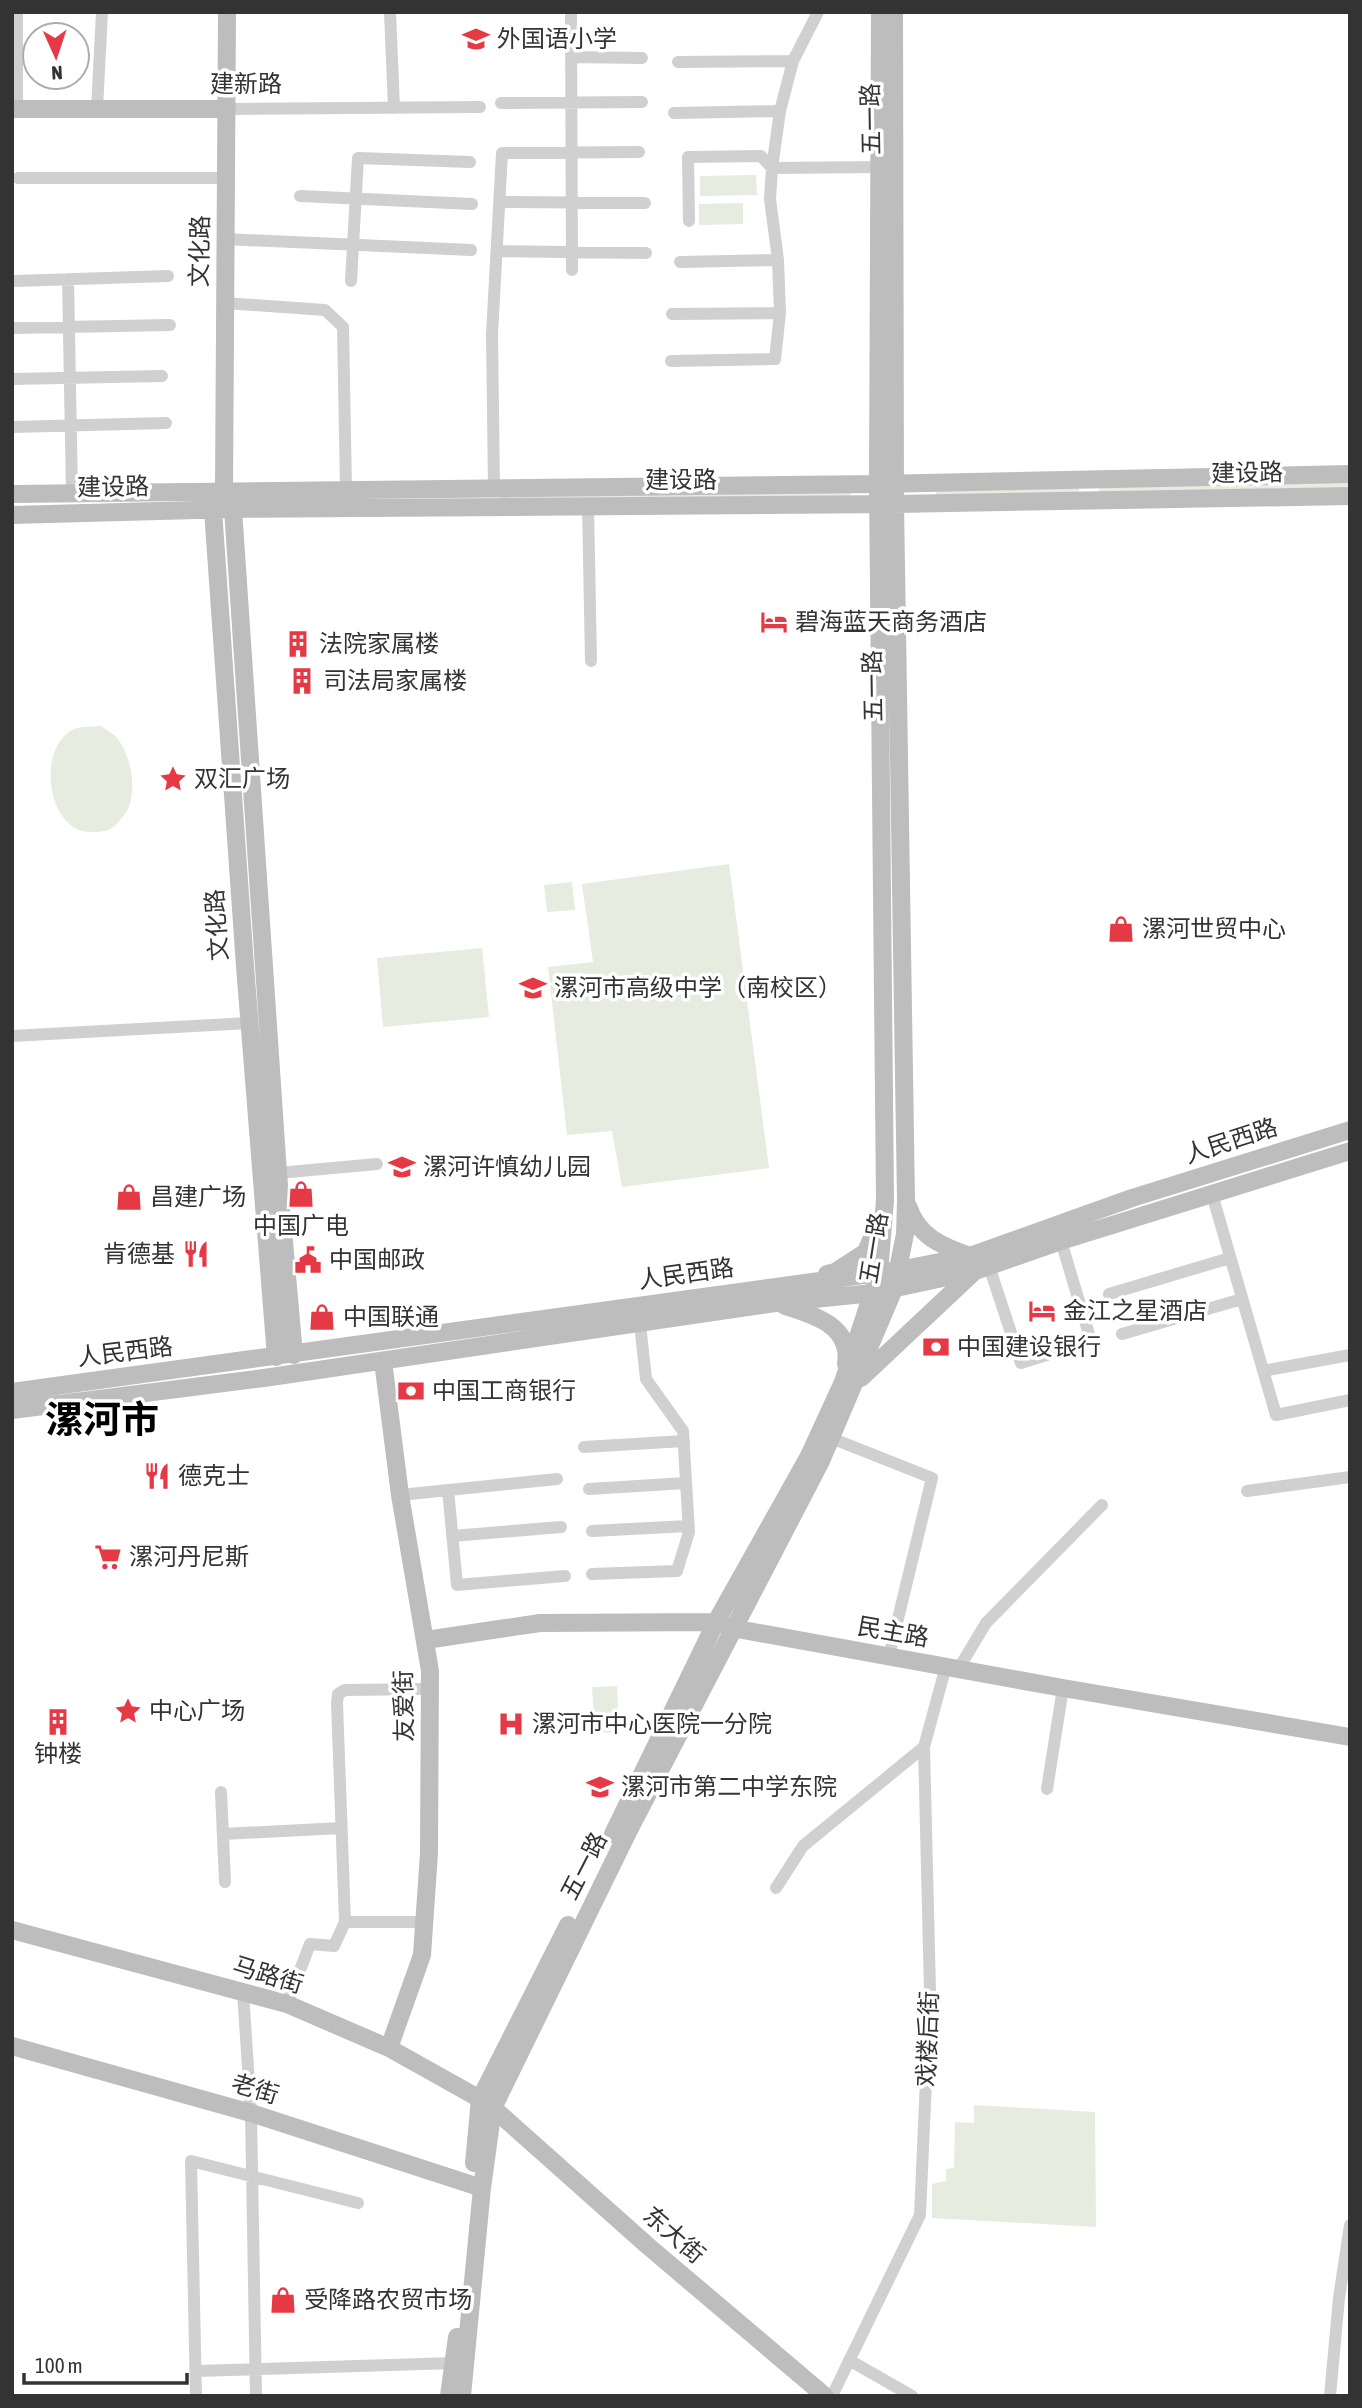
<svg xmlns="http://www.w3.org/2000/svg" width="1362" height="2408" font-family="'Asap Condensed','Noto Sans SC',sans-serif">
<style>
.green{fill:#e6ecdf}
.lines{fill:none;stroke-linecap:round;stroke-linejoin:round}
.street{stroke:#d0d0d0;stroke-width:12}
.secondary{stroke:#bdbdbd;stroke-width:18}
.labels{text-anchor:middle;stroke-width:7;stroke-linejoin:round;paint-order:stroke}
.poi-label{font-size:24px;fill:#333;stroke:#fff;text-anchor:start}
.street-label{font-size:24px;fill:#333;stroke:#fff}
.town-label{font-size:38px;font-weight:bold;fill:#000;stroke:#fff}
</style>
<rect width="100%" height="100%" fill="#fff"/>
<!-- green -->
<path class="green" d="M756,175L757,195L700,196V176Z
M743,203V224L699,225V204Z
M1350,481V489L1099,493V485Z
M1079,485V493L936,496V488Z
M850,490L851,497L500,500V492Z
M101,726C105,729 110,732 114,735C130,750 137,786 129,806C128,811 123,816 120,820C113,830 105,832 93,832C47,835 35,747 74,729C81,726 93,727 101,726Z
M729,864L769,1168L622,1187L612,1131L567,1135L548,967L593,962L582,884Z
M572,882L575,910L547,912L544,885Z
M482,948L489,1017L383,1027L377,958Z
M617,1686L619,1732L595,1733L592,1687Z
M974,2105L1095,2112L1096,2227L932,2218V2184L946,2181V2169L954,2168L955,2122L974,2123Z"/>
<g class="lines">
<!-- street -->
<path class="street" d="M17,12V109
M390,12L394,108
M571,12L572,270
M571,57L642,58
M678,62L793,61
M501,103L642,102
M97,109L102,12
M227,109L480,107
M674,113L780,111
M18,178H226
M300,196L472,204
M500,202L645,203
M689,221L688,157L761,156L772,168L881,167
M225,239L471,250
M497,251L646,253
M680,262L778,260
M68,279L72,493
M14,281L168,276
M351,281L358,158L470,162
M224,303L325,310L343,327L346,489
M672,314L780,313
M12,328L170,325
M671,361L775,359L780,313L778,260L770,199L772,168L780,111L793,61L818,12
M12,379L162,376
M12,427L166,423
M494,488L492,334L502,153L639,152
M588,505L591,661
M12,1036L249,1023
M278,1173L377,1164
M1212,1194L1276,1415L1350,1400
M989,1266L1021,1363L1091,1341L1061,1241
M1109,1294L1230,1258
M1122,1334L1242,1299
M1263,1371L1350,1355
M831,1438L932,1478L889,1656
M584,1447L684,1441
M589,1489L686,1483
M448,1490L457,1585L565,1576
M1247,1491L1350,1477
M400,1495L557,1479
M592,1531L688,1526
M452,1536L561,1527
M592,1574L677,1571L689,1532L683,1431L646,1379L640,1324
M959,1668L986,1623L1102,1505
M1047,1789L1063,1688
M221,1792L225,1882
M223,1834L341,1828
M776,1888L803,1846L924,1747
M425,1922H345L337,1703L338,1694L345,1690L430,1689
M243,1992L251,2113L256,2396
M287,2004L310,1944L334,1946L345,1922
M849,2360L912,2396
M196,2371L454,2363
M196,2396L191,2161L358,2203
M832,2396L920,2215L930,1991L924,1747L946,1666
M1330,2396L1339,2298L1350,2225"/>
<!-- secondary -->
<path class="secondary" d="M227,12L224,491L233,509L278,1173L294,1355
M12,109H227
M12,494L878,484L1350,474
M218,500L213,510L245,966L276,1357
M12,515L233,509L895,504L1350,496
M908,1206C918,1236 941,1246 970,1256
M827,1274L835,1272L866,1252L878,1223
M785,1306C814,1315 852,1326 846,1364
M383,1361L400,1495L430,1671L429,1853L422,1955L389,2048
M861,1378L975,1271
M12,1392L899,1270L970,1256L1132,1198L1350,1130
M12,1410L264,1378L775,1303L873,1293L975,1271L1061,1241L1350,1151
M426,1640L540,1623L716,1622L732,1628L1063,1688L1350,1737
M613,1834L716,1622L809,1456L843,1382L879,1273L885,1200L878,484L880,12
M12,1930L287,2004L389,2048L480,2099L493,2108L648,2246L825,2396
M12,2046L251,2113L482,2188
M474,2163L480,2099L568,1925
M449,2396L457,2337
M462,2396L482,2188L493,2108L629,1830L821,1461L894,1289L905,1234L906,1200L895,504L894,12"/>
</g>
<!-- icons -->
<defs>
<symbol id="school-bare" viewBox="-9 -9 18 18"><path d="M0-5L7-2L0 1L-7-2ZM-4 1L0 2.5L4 1V4Q0 6-4 4Z" fill="#e63946" stroke="#fff" stroke-width="2.5" paint-order="stroke"/></symbol>
<symbol id="hotel-bare" viewBox="-9 -9 18 18"><path d="M-6-4.5h1.5V1H6V5H4.5V3h-9V5H-6ZM-4 0a1.8 1.8 0 1 1 3.6 0ZM.5 0V-2.5h3Q6-2.5 6 0Z" fill="#e63946" stroke="#fff" stroke-width="2.5" paint-order="stroke"/></symbol>
<symbol id="building-bare" viewBox="-9 -9 18 18"><path d="M-4-6H4V6H1V3H-1V6H-4ZM-2.5-4.3h1.7v1.8h-1.7ZM.8-4.3h1.7v1.8H.8ZM-2.5-1h1.7V.8h-1.7ZM.8-1h1.7V.8H.8Z" fill="#e63946" stroke="#fff" stroke-width="2.5" paint-order="stroke"/></symbol>
<symbol id="sight-bare" viewBox="-9 -9 18 18"><path d="M0-6L1.8-2.2L6-1.7L2.9 1.2L3.7 5.4L0 3.3L-3.7 5.4L-2.9 1.2L-6-1.7L-1.8-2.2Z" fill="#e63946" stroke="#fff" stroke-width="2.5" paint-order="stroke"/></symbol>
<symbol id="shop-bare" viewBox="-9 -9 18 18"><path d="M-5-2.5h2.3a2.7 3.5 0 0 1 5.4 0H5L5.5 6h-11ZM-1.5-2.5h3a1.5 2.3 0 0 0-3 0Z" fill="#e63946" stroke="#fff" stroke-width="2.5" paint-order="stroke"/></symbol>
<symbol id="restaurant-bare" viewBox="-9 -9 18 18"><path d="M-5-6h1v4h1v-4h1v4h1v-4h1v5L-1.5 .5V6h-2V.5L-5-1ZM5-6V6H3V1.5H1.5Q1.5-4 5-6Z" fill="#e63946" stroke="#fff" stroke-width="2.5" paint-order="stroke"/></symbol>
<symbol id="civic-bare" viewBox="-9 -9 18 18"><path d="M-.6-6.5H3V-4.5H.6V-3L4-1V1h2V6H-6V1h2V-1L-.6-3ZM-1.2 2.5V6h2.4V2.5Z" fill="#e63946" stroke="#fff" stroke-width="2.5" paint-order="stroke"/></symbol>
<symbol id="bank-bare" viewBox="-9 -9 18 18"><path d="M-6-4H6V4H-6ZM0-2.3a2.3 2.3 0 1 0 0 4.6a2.3 2.3 0 1 0 0-4.6Z" fill="#e63946" stroke="#fff" stroke-width="2.5" paint-order="stroke"/></symbol>
<symbol id="supermarket-bare" viewBox="-9 -9 18 18"><path d="M-6-5.5h2.5l.6 2H6L4.5 2H-2.5L-4.4-4H-6ZM-1.5 3.2a1.3 1.3 0 1 0 .1 0ZM3 3.2a1.3 1.3 0 1 0 .1 0Z" fill="#e63946" stroke="#fff" stroke-width="2.5" paint-order="stroke"/></symbol>
<symbol id="hospital-bare" viewBox="-9 -9 18 18"><path d="M-5-5h3v3.5h4V-5h3V5h-3V1.5h-4V5h-3Z" fill="#e63946" stroke="#fff" stroke-width="2.5" paint-order="stroke"/></symbol>
</defs>
<g fill-rule="evenodd">
<use href="#school-bare" x="457" y="20" width="38" height="38"/>
<use href="#hotel-bare" x="755" y="603" width="38" height="38"/>
<use href="#building-bare" x="279" y="625" width="38" height="38"/>
<use href="#building-bare" x="283" y="662" width="38" height="38"/>
<use href="#sight-bare" x="154" y="760" width="38" height="38"/>
<use href="#shop-bare" x="1102" y="910" width="38" height="38"/>
<use href="#school-bare" x="514" y="969" width="38" height="38"/>
<use href="#school-bare" x="383" y="1148" width="38" height="38"/>
<use href="#shop-bare" x="282" y="1175" width="38" height="38"/>
<use href="#shop-bare" x="110" y="1178" width="38" height="38"/>
<use href="#restaurant-bare" x="177" y="1235" width="38" height="38"/>
<use href="#civic-bare" x="289" y="1241" width="38" height="38"/>
<use href="#hotel-bare" x="1023" y="1292" width="38" height="38"/>
<use href="#shop-bare" x="303" y="1298" width="38" height="38"/>
<use href="#bank-bare" x="917" y="1328" width="38" height="38"/>
<use href="#bank-bare" x="392" y="1372" width="38" height="38"/>
<use href="#restaurant-bare" x="138" y="1457" width="38" height="38"/>
<use href="#supermarket-bare" x="89" y="1538" width="38" height="38"/>
<use href="#sight-bare" x="109" y="1692" width="38" height="38"/>
<use href="#building-bare" x="39" y="1703" width="38" height="38"/>
<use href="#hospital-bare" x="492" y="1705" width="38" height="38"/>
<use href="#school-bare" x="581" y="1768" width="38" height="38"/>
<use href="#shop-bare" x="264" y="2281" width="38" height="38"/>
</g>
<g class="labels">
<!-- poi labels -->
<g class="poi-label">
<text x="497" y="47">外国语小学</text>
<text x="795" y="630">碧海蓝天商务酒店</text>
<text x="319" y="652">法院家属楼</text>
<text x="323" y="689">司法局家属楼</text>
<text x="194" y="787">双汇广场</text>
<text x="1142" y="937">漯河世贸中心</text>
<text x="554" y="996">漯河市高级中学（南校区）</text>
<text x="423" y="1175">漯河许慎幼儿园</text>
<text x="150" y="1205">昌建广场</text>
<text x="301" y="1234" text-anchor="middle">中国广电</text>
<text x="175" y="1262" text-anchor="end">肯德基</text>
<text x="329" y="1268">中国邮政</text>
<text x="1063" y="1319">金江之星酒店</text>
<text x="343" y="1325">中国联通</text>
<text x="957" y="1355">中国建设银行</text>
<text x="432" y="1399">中国工商银行</text>
<text x="178" y="1484">德克士</text>
<text x="129" y="1565">漯河丹尼斯</text>
<text x="149" y="1719">中心广场</text>
<text x="532" y="1732">漯河市中心医院一分院</text>
<text x="58" y="1762" text-anchor="middle">钟楼</text>
<text x="621" y="1795">漯河市第二中学东院</text>
<text x="304" y="2308">受降路农贸市场</text>
</g>
<!-- street labels -->
<g class="street-label">
<text x="246" y="92">建新路</text>
<text transform="translate(871 119) rotate(-91)" y="8">五一路</text>
<text transform="translate(200 251) rotate(-89)" y="8">文化路</text>
<text transform="translate(1247 473) rotate(-1)" y="8">建设路</text>
<text x="681" y="488">建设路</text>
<text transform="translate(113 487) rotate(-1)" y="8">建设路</text>
<text transform="translate(873 686) rotate(-91)" y="8">五一路</text>
<text transform="translate(217 925) rotate(-94)" y="8">文化路</text>
<text transform="translate(1231 1141) rotate(-18)" y="8">人民西路</text>
<text transform="translate(874 1248) rotate(-81)" y="8">五一路</text>
<text transform="translate(686 1274) rotate(-8)" y="8">人民西路</text>
<text transform="translate(125 1352) rotate(-7)" y="8">人民西路</text>
<text transform="translate(893 1632) rotate(10)" y="8">民主路</text>
<text transform="translate(404 1706) rotate(-91)" y="8">友爱街</text>
<text transform="translate(584 1866) rotate(-63)" y="8">五一路</text>
<text transform="translate(268 1975) rotate(17)" y="8">马路街</text>
<text transform="translate(928 2039) rotate(-88)" y="8">戏楼后街</text>
<text transform="translate(255 2089) rotate(17)" y="8">老街</text>
<text transform="translate(674 2235) rotate(41)" y="8">东大街</text>
</g>
<!-- town labels -->
<g class="town-label">
<text x="102" y="1433">漯河市</text>
</g>
</g>
<!-- border -->
<rect width="1362" height="2408" fill="none" stroke="#333333" stroke-width="28"/>
<!-- north arrow -->
<g transform="translate(56 56) rotate(177)"><circle r="33" fill="#ffffff" stroke="#adadad" stroke-width="2"/>
<path d="M0-5L12 26L0 18L-12 26Z" fill="#e63946"/>
<text y="-10" font-size="19" font-weight="bold" text-anchor="middle" fill="#333333">N</text>
</g>
<!-- scale -->
<path d="M24 2373v10h163v-10" fill="none" stroke="#333333" stroke-width="3.5"/>
<text x="35" y="2373" font-size="21" fill="#333333" stroke="#ffffff" stroke-width="5" paint-order="stroke">100 m</text>
</svg>
